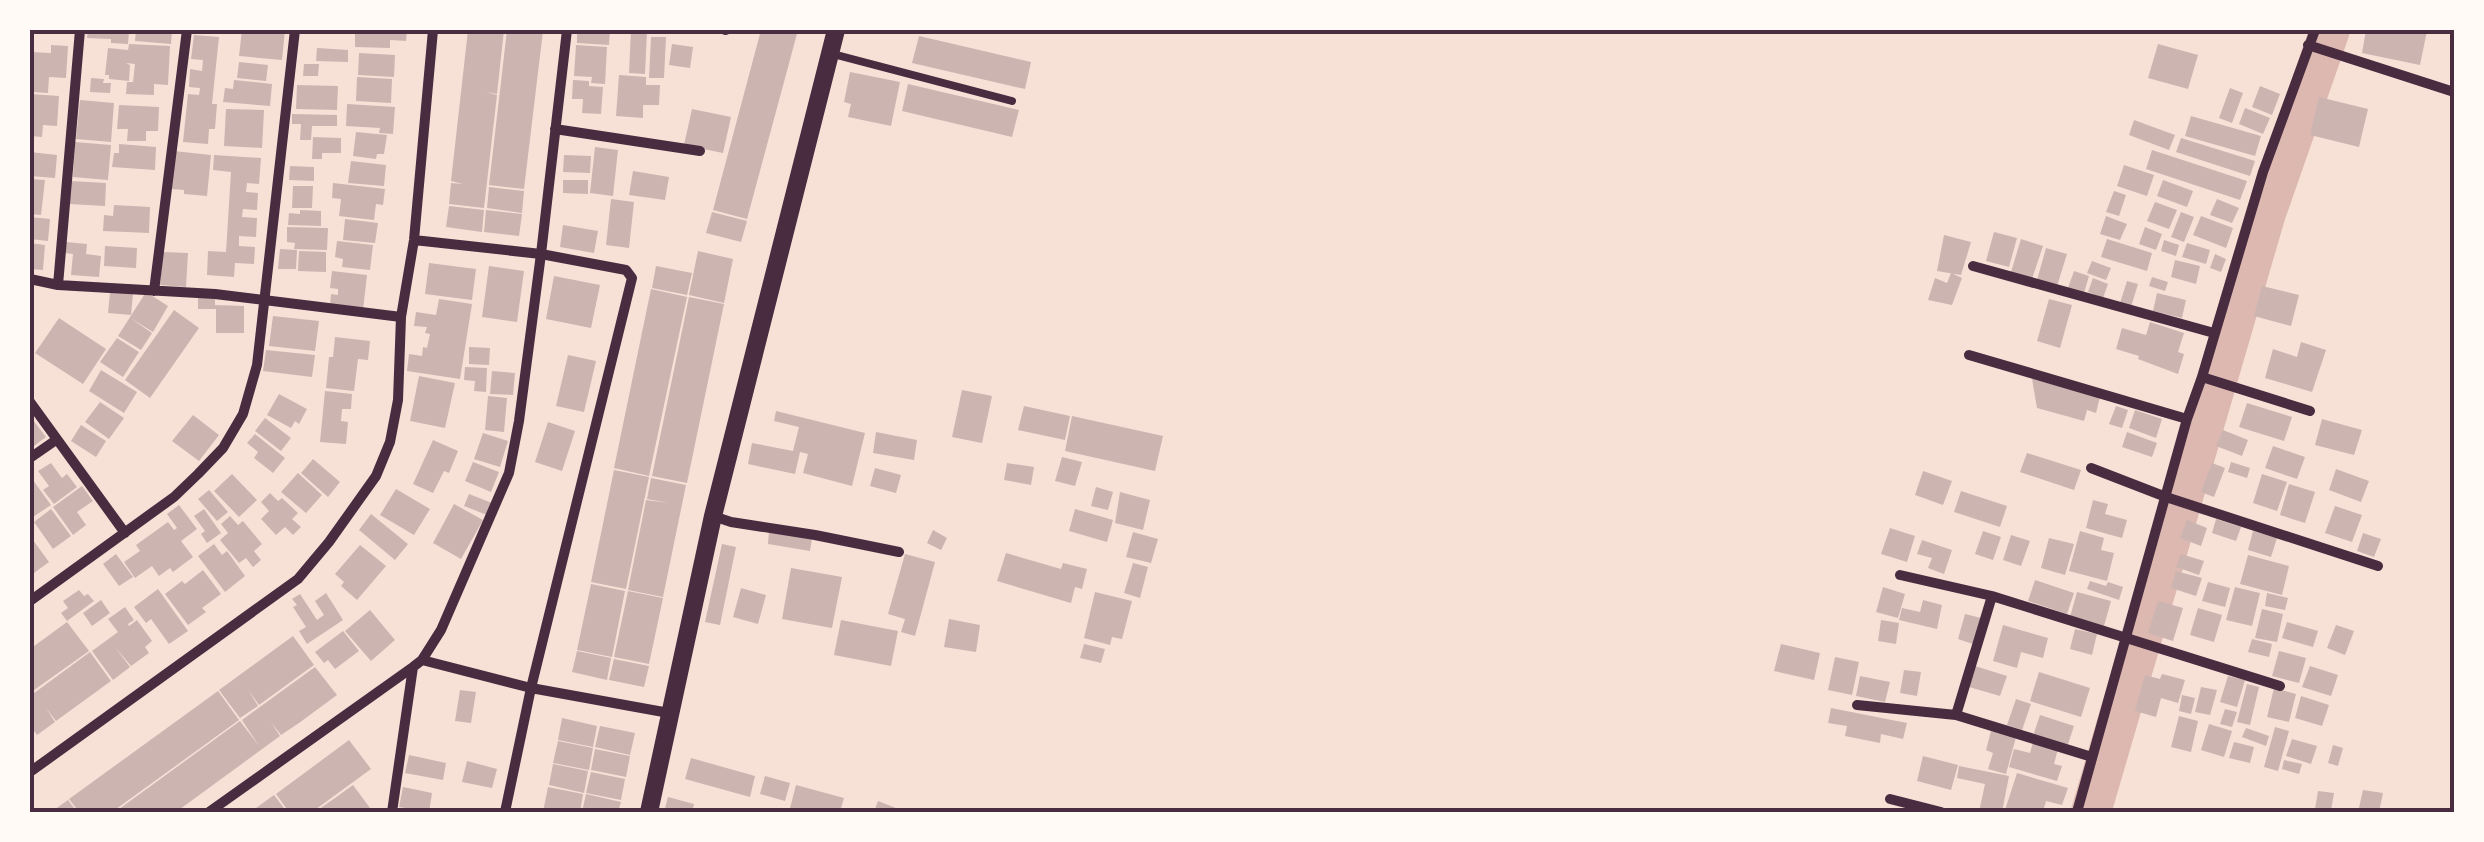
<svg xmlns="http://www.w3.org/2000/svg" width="2484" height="842" font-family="Cabin,sans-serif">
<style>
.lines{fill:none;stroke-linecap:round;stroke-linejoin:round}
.river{stroke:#dcb8b0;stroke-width:40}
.building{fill:#ccb4b1}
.service{stroke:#4a2c40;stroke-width:8}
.minor{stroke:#4a2c40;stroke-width:10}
.tertiary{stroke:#4a2c40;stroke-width:18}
.neatline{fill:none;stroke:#4a2c40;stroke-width:4}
</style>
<rect width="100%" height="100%" fill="#f7e1d7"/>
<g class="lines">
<!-- river -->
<path class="river" d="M2091,812L2266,213L2330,30"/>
</g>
<!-- building -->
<path class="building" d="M88,30H129L128,44L111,43V39L87,38Z
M136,30H172L171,44L135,41Z
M242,30H285L282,60L239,56Z
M355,30H407L406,41L390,40V48L355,47Z
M468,30H504L497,94L486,92L497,95L484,208L449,204L451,183L463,184L451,181Z
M507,30L543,31L524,189L489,185Z
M577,30H610L609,45L577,43Z
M631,30L647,31L645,74L629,73Z
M761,30H798L747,219L713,210Z
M2366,30L2427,31L2420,65L2362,53Z
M194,35L219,37L212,104H217L215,129H209L208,144L183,142L188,94L199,95L200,88L189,87L190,69L202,71L203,60L191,59Z
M919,36L1031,62L1025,89L912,63Z
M651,37H666L664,78H649Z
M129,44L170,46L168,85L154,84V95L126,94L127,82H133L135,64L126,63L130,65L129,81L109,79V75H105L108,48L128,50Z
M672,44L693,47L690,68L669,65Z
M2158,44L2198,55L2188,89L2148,78Z
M51,45L68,46L66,78L49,77L48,93L33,92L34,85H30V52L51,53Z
M576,45L607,47L605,84L591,83L592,77L574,76Z
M317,48L348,50V62L316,61Z
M359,53L395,55L394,77L358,75Z
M239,62L268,65L266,81L237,78Z
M304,64H319L318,76H303Z
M850,72L900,82L891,126L848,117L851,104L844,102Z
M619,75L646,77V85H660L659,105H643V118L616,116Z
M357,77L392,79L391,103L356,101Z
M91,78L104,79L103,83H111L110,93L90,92Z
M234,80L272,84L270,106L223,102L225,88L233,89Z
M573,80L589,81V86L603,87L601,114L582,113L583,99H572Z
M908,84L1019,110L1012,137L902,111Z
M297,85L338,86L337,110L296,109Z
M2260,86L2280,94L2272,115L2252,107Z
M2230,88L2243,93L2232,123L2219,118Z
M30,94L59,96L57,126L43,125L42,137L30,136Z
M2319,97L2368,109L2359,147L2310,135Z
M80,100L114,103L111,142L76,139Z
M347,104L395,107L393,134L379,133L380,128L346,126Z
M119,105L159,107L158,131H146V141H127L128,129H117Z
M2245,108L2270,118L2263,134L2239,124Z
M226,109L264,110L262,148L224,146Z
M692,109L731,117L723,153L684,145Z
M292,114L337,115V126H312L311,140H300L301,124H292Z
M2191,116L2261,136L2255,156L2185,136Z
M2134,120L2175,135L2169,150L2129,135Z
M356,132L387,135L384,154H377L376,159L353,156Z
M313,137L341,138V153H322V159H312Z
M2181,138L2255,161L2250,176L2176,152Z
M75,142L111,145L108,180L73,177Z
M119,144L156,147L155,170L112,167L114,153H119Z
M595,147L618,150L613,196L590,193Z
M2152,150L2247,181L2240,200L2146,169Z
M174,151L211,155L207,196L184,194V190L171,189Z
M30,152L57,155L55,178L30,176Z
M214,155L261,158L259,184L247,183L246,192L258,193L257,210L243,209L242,217L257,218L256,237L239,236V246L255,247L254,264L235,263L234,277L207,275L208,251L226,252L231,172L213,170Z
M564,155L591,156L590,173L563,172Z
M351,161L386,165L384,186L348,183Z
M2124,165L2154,175L2147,196L2117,186Z
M290,166L314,167V181L289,180Z
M633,171L669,177L665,200L629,195Z
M30,179L45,180L41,215L30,214Z
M563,180H588V194L563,193Z
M2163,180L2193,191L2187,207L2157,196Z
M70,181L106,183L105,206L69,204Z
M333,183L385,189L383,205L376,204L374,220L339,216L341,199L332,198Z
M293,186H313L312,208H292Z
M489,187L524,191L522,213L487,208Z
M2114,191L2126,195L2119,216L2106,212Z
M611,199L634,202L629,248L606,245Z
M2217,199L2239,208L2232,223L2210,215Z
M2155,202L2177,210L2169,229L2147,221Z
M114,205L150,207L149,233L103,231L104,215L113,216Z
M449,206L484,210L482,232L446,227Z
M300,210L321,211V226L288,225L289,213L300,214Z
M486,210L522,214L519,236L484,232Z
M712,212L747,221L741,242L706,233Z
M2181,212L2194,217L2184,242L2171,237Z
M2106,216L2127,224L2120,240L2100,234Z
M2201,216L2233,228L2226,248L2193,235Z
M30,217L50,219L48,241L30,239Z
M345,219L378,223L375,243L343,240Z
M563,225L598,231L594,253L560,247Z
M287,227L328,228L327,250L294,249L295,243L287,242Z
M2145,227L2162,234L2156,250L2139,244Z
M1994,232L2017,238L2009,267L1986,261Z
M1944,235L1971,242L1961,275L1937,271Z
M2021,239L2043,246L2032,279L2011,272Z
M2107,239L2152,253L2147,271L2101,257Z
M2164,240L2179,245L2176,256L2161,251Z
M337,241L373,245L370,270L342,267L343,259L335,257Z
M66,242L87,244L86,254L101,256L99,277L71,275L73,254L65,253Z
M30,243L45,245L43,270L30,269Z
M2187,243L2210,250L2206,264L2182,257Z
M105,246L137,248L136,268L104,266Z
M2046,248L2067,254L2057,286L2037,280Z
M280,249L297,250L296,269H278Z
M299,251L326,252V272L298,271Z
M698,251L733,259L724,303L689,295Z
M163,252L188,253L186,287L160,285Z
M2215,254L2226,259L2221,272L2210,268Z
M2175,260L2200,266L2196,284L2171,277Z
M2092,261L2111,268L2106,280L2087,273Z
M429,263L476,269L472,300L425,294Z
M489,266L524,271L517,322L482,317Z
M656,266L692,273L687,295L652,288Z
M332,271L367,275L363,310L330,307L331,294L338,295V289L330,288Z
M2074,271L2089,276L2084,293L2068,288Z
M1951,273L1962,278L1952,305L1928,300L1935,278L1947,283Z
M554,276L600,285L591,328L546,319Z
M2152,277L2168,282L2165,291L2149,286Z
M2093,278L2108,284L2103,298L2088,292Z
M2127,281L2138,284L2131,307L2120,303Z
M2262,286L2299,295L2291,326L2254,316Z
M651,289L687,297L649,476L614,468Z
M110,292L133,294L131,315L108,313Z
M146,292L168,306L153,332L130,318L152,333L141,350L118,336Z
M2157,293L2186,300L2182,318L2153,311Z
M198,296L215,297V305L244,306V333H216V309H198Z
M689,297L724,304L687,483L652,476Z
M439,299L472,304L460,379L407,371L409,354L422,356L423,347L427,348L430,334L425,333L427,327L414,326L416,312L436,315Z
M2049,299L2072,305L2060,348L2037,341Z
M174,310L199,328L150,398L125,380Z
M273,316L319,321L315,351L269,346Z
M59,318L106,349L83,384L35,353Z
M2150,322L2184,333L2178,352L2184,354L2178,374L2138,359L2139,356L2116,349L2122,328L2146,335Z
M335,337L370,341L368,360L358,359L354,391L326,388L329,357H333Z
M117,338L139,352L123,377L100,362Z
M2301,342L2326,350L2312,392L2265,378L2273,349L2297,357Z
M469,347L490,348L489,365L469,364Z
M266,350L315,355L312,377L263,371Z
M568,355L596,361L584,412L556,406Z
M465,367L487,368L486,392L474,391L475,381L464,380Z
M101,370L137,392L124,413L89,391Z
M492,371L515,373L513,395L490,394Z
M419,376L455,383L445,428L410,421Z
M2032,379L2100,397L2096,413L2087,410L2084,421L2037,408Z
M962,390L992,396L982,443L952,437Z
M325,391L352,394L351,409H342L341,421L348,422L346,444L320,442Z
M279,394L307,409L299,424L295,421L291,428L267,415Z
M488,396L507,398L504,432L485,430Z
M100,402L124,418L109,439L85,422Z
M2247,403L2292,417L2284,441L2239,427Z
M1024,406L1070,416L1065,440L1018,430Z
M2116,406L2128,410L2122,428L2109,424Z
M2135,410L2162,419L2156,438L2129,428Z
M776,411L865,433L852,486L803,473L808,454L800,452L795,474L748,464L752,443L793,451L799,427L774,421Z
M193,415L219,435L199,461L172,441Z
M30,416L46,437L30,449Z
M1072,416L1163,436L1155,471L1065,451Z
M265,418L291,438L281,451L255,431Z
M2322,419L2362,430L2354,455L2315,445Z
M548,422L575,431L562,471L535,462Z
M81,425L106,441L96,457L71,441Z
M2223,430L2248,440L2242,456L2216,446Z
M876,432L917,440L914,460L873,453Z
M2127,432L2157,443L2152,457L2122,447Z
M483,433L508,441L500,467L474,459Z
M255,434L285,458L273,473L254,458L258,452L247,443Z
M433,440L458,451L449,473L444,471L433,493L413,484Z
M2273,446L2305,457L2297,479L2265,468Z
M2027,453L2081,470L2074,490L2020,472Z
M1062,457L1082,462L1075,486L1055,481Z
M313,459L340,482L328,497L301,473Z
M473,462L499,472L491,492L465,481Z
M2231,462L2250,468L2247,478L2228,472Z
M51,463L62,478L67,474L77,487L54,504L43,490L49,486L38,471Z
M1007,463L1034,467L1031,485L1004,480Z
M2212,463L2225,468L2214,497L2201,492Z
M875,468L901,475L896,493L870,486Z
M2336,469L2369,481L2361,502L2329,490Z
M614,470L649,477L626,589L591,582Z
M1923,471L1952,481L1943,505L1915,495Z
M298,473L322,495L306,513L281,492Z
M232,474L257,500L239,517L214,491Z
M2262,474L2287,482L2277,511L2253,503Z
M30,476L51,505L33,517L30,513Z
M651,478L686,485L663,597L628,590L646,500L669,503L647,499Z
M2289,484L2315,492L2305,523L2280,515Z
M82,486L93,501L77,512L86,525L73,535L53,507Z
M1096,487L1113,492L1108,510L1091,506Z
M396,489L430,509L414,535L380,515Z
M209,490L228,512L217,521L198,499Z
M1961,491L2007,506L2000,527L1954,512Z
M1120,492L1150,500L1143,530L1115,523Z
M270,493L278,501L282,498L298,513L292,519L301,527L293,535L285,527L276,535L261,519L269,511L261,502Z
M469,494L492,503L487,515L464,506Z
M2093,500L2108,504L2105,514L2127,520L2122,538L2086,528Z
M454,504L483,520L461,559L433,543Z
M179,505L197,529L181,541L193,557L173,572L170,568L159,576L152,566L135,578L124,562L140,551L136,545L168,522L174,530L177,528L167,514Z
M2335,506L2362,515L2352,542L2325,533Z
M51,509L71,536L53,549L34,522Z
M204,509L221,533L207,543L201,534L205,531L194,516Z
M1075,509L1113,520L1107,542L1069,531Z
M371,514L408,544L395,560L359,530Z
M230,516L238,525L243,521L262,544L254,551L261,560L253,567L246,558L239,563L220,540L228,533L221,524Z
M2216,519L2241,527L2236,541L2212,533Z
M2187,520L2207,528L2201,546L2180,538Z
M1890,528L1915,536L1907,562L1881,554Z
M933,530L947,538L941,550L927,543Z
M769,531L812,538L810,551L768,544Z
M1983,531L2001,537L1993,560L1975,554Z
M2080,531L2104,538L2101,550L2114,553L2107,581L2069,571Z
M2253,531L2277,538L2271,557L2248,550Z
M1133,532L1158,539L1151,563L1126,557Z
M2363,533L2381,539L2374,557L2357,551Z
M2011,535L2030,541L2021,566L2003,560Z
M30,536L49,562L34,573L30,567Z
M2049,538L2074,544L2065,575L2041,568Z
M1922,540L1952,550L1944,574L1928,568L1932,558L1917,554Z
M214,544L222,555L227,551L245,576L225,592L198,556Z
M722,544L736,547L720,625L705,622Z
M360,545L386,566L357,600L341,586L344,582L335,574Z
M1006,553L1061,569L1063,563L1087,569L1082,589L1075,587L1071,603L997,581Z
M116,554L133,577L119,586L103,564Z
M905,554L935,562L915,636L901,632L905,619L888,614Z
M2181,554L2204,561L2199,575L2176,567Z
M2248,555L2289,566L2282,595L2240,584Z
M1133,563L1148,567L1140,598L1124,593Z
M791,568L842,577L832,628L782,619Z
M203,570L221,594L202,608L206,612L188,625L165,594L182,581L185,584Z
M2176,571L2202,578L2196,596L2171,588Z
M2035,580L2074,593L2067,614L2028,601Z
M2090,581L2106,586L2108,582L2123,587L2119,600L2087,589Z
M2208,582L2230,588L2225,607L2202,601Z
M591,584L625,591L612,657L577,650Z
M1883,587L1905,594L1898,618L1876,612Z
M2235,587L2260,593L2252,626L2226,620Z
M741,588L766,595L758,624L733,617Z
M158,589L188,631L169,644L151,619L146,623L134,607Z
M79,590L84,596L88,594L94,601L67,621L61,613L68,608L63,601Z
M628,591L663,598L649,664L614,657Z
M1095,592L1132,601L1122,639L1112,637L1110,645L1084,638Z
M2077,592L2111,601L2104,626L2070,617Z
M326,593L343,620L307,644L299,631L306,627L293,607L297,605L292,599L300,594L317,620L324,615L315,601Z
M2267,593L2288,598L2285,610L2265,606Z
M101,600L110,613L92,626L83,613Z
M1923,600L1942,605L1937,629L1899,620L1902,608L1920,612Z
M2158,601L2183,608L2173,641L2148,633Z
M125,607L134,620L128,624L129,626L137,620L152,641L145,647L149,653L131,666L115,647L130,667L113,680L92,651L118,632L108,619Z
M2198,608L2222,615L2214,642L2190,635Z
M2262,609L2283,614L2277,642L2255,638Z
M370,610L395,640L371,661L345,631Z
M1965,614L1981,618L1973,644L1958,639Z
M949,619L980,625L976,652L944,647Z
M841,620L898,631L891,666L834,655Z
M1881,620L1899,623L1896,644L1878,641Z
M67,622L89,651L30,693V649Z
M2287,622L2318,631L2313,647L2282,638Z
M2003,625L2048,638L2043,658L2021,652L2017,668L1993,661Z
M2336,625L2354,631L2345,655L2327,648Z
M2075,629L2097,634L2092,655L2070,649Z
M343,631L359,651L335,669L328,660L324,663L315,652Z
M293,636L314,665L259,705L249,691L258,706L240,718L219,690Z
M2252,639L2272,644L2269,657L2248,652Z
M1084,644L1105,649L1101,663L1080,658Z
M1781,644L1820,653L1814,680L1774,671Z
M577,651L611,658L607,680L572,672Z
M2279,651L2306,658L2299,683L2272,676Z
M90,652L111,681L56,721L46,708L55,722L37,735L30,725V696Z
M1835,657L1859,662L1852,695L1828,690Z
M614,659L649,666L644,687L609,680Z
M1975,666L2007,676L2000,696L1969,687Z
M2310,666L2338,675L2331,696L2302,687Z
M315,667L337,695L299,723L281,735L271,722L280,736L176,812H115L240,721L259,746L242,720Z
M1904,670L1921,672L1917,696L1900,693Z
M2039,672L2090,688L2081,717L2030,701Z
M2162,674L2185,680L2178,703L2161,698L2156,717L2135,711L2145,675L2160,679Z
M1860,676L1890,682L1885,702L1856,696Z
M2228,676L2245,680L2237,707L2220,702Z
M2247,684L2259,687L2250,725L2237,722Z
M2201,687L2217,690L2210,715L2195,712Z
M2274,688L2296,694L2289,722L2267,717Z
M460,690L476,692L471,723L455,721Z
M218,691L239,720L112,812H79L69,799Z
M2182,695L2195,698L2191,714L2179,711Z
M2301,696L2329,705L2322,726L2295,718Z
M2016,699L2031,704L2022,730L2007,725Z
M1831,708L1907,723L1903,739L1881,734L1880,743L1845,736L1847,726L1828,723Z
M2225,709L2237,712L2232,727L2220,724Z
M2040,715L2074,726L2067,747L2033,736Z
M2179,716L2198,721L2191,752L2171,747Z
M562,718L597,726L593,747L558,740Z
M2209,724L2232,731L2224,757L2201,750Z
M600,726L635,733L630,755L595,747Z
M2275,727L2289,731L2278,771L2264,767Z
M2246,728L2269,736L2266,746L2242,737Z
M1991,731L2016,737L2006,774L1988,769L1993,753L1986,750Z
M2292,739L2317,746L2311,764L2286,756Z
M349,740L371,769L312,812H289L276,794Z
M558,741L593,748L589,770L553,763Z
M2033,742L2058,749L2054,764L2062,766L2057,781L2009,767L2014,749L2030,753Z
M2234,742L2254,747L2250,763L2229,758Z
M2333,745L2343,748L2338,766L2328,763Z
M595,749L630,756L626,777L591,770Z
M409,755L446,763L443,780L405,773Z
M1923,756L1958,765L1951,790L1917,781Z
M691,758L755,776L750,797L685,779Z
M2284,760L2302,764L2299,774L2282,769Z
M467,761L497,769L492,788L462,782Z
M553,764L588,771L584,793L549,785Z
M1959,766L2009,776L2002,812H1979L1985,784L1957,778Z
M591,772L625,779L621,800L586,793Z
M2017,773L2068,788L2062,805L2046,801L2043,812L2005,810Z
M765,776L790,783L785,801L760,794Z
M353,785L373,812H315L335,798Z
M796,785L844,798L840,812H789Z
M403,787L432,793L429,812L399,807Z
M548,787L583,794L580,812H543Z
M2363,790L2383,793L2379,812H2358Z
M2318,791L2334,793L2331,811L2315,809Z
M586,794L621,802L618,812H582Z
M274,795L287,812H251L256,808Z
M668,797L694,804L692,812H664Z
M68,800L77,812H51Z
M878,801L906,812H874Z"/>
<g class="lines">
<!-- service -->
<path class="service" d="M829,53L1012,101"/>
<!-- minor -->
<path class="minor" d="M725,30H726
M2308,45L2454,92
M555,129L700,151
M414,240L541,254L626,270L632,278L531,688L505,812
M1973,266L2214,333
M30,279L58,285L215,294L401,317
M58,285L80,30
M154,291L187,30
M1969,355L2187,419
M2202,377L2310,411
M30,402L125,533
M30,458L56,440
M2091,468L2166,497L2378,566
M713,516L731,522L815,535L899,552
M1900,575L1992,596L2280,686
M30,601L174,497L198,474L223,448L243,414L257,365L295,30
M422,660L531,688L669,713
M1857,705L1956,715L2092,757
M1956,715L1992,596
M30,772L298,579L329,542L376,476L390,442L398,400L401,317L414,240L433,30
M1890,799L1941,812
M209,812L413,667L422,660L441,630L509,473L519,421L541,254L567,30
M392,812L413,667
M2077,812L2187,419L2202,377L2263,172L2315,30"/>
<!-- tertiary -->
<path class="tertiary" d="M649,812L713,516L836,30"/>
</g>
<!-- border -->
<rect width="2484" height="842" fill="none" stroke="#fffaf5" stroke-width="65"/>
<rect x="32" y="32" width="2420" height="778" class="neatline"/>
</svg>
